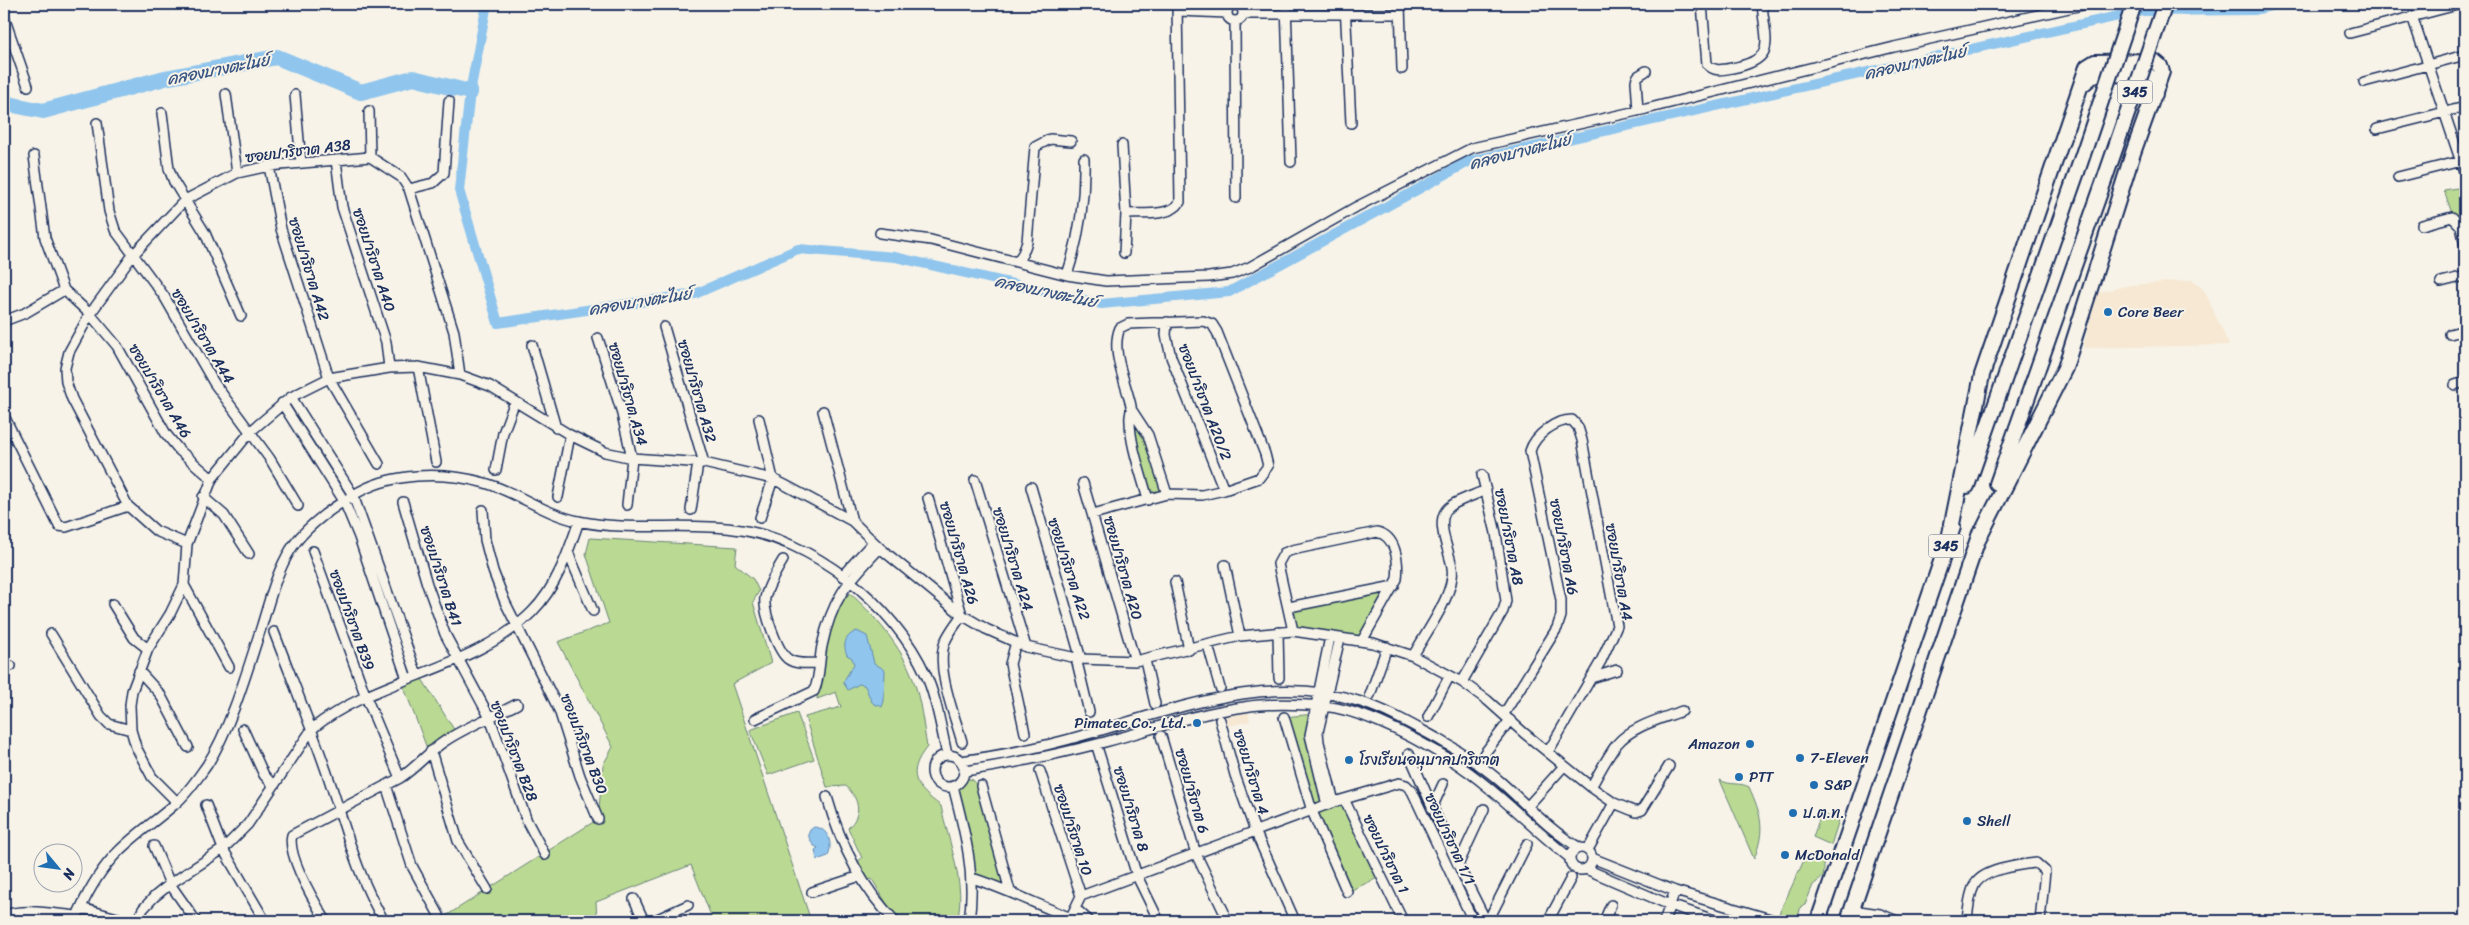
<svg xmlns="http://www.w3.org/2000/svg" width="2469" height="925" font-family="Sriracha,'Playpen Sans Thai',sans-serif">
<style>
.built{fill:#f6e8d3}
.green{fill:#bad992;stroke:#6a8478}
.water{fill:#90c5ed;stroke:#6189b4}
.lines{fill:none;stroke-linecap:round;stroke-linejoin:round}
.canal{stroke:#90c5ed;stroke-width:10}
.river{stroke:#90c5ed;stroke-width:16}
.street-casing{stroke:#1b2f5e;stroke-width:12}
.primary-casing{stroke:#1b2f5e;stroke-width:18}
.street{stroke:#f7f3e8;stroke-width:9}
.primary{stroke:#f7f3e8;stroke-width:14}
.primary-bridge-casing{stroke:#1b2f5e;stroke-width:18;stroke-linecap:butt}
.primary-bridge{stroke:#f7f3e8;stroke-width:14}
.poi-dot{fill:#1f6fb2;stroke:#f7f3e8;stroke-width:2}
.labels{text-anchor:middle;stroke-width:4;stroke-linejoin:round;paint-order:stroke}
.shield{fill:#f7f3e8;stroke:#5d6a87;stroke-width:1}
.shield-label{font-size:14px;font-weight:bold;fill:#1b2f5e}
.street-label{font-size:15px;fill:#1b2f5e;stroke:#f7f3e8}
.poi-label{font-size:15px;fill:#1b2f5e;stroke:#f7f3e8;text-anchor:start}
.water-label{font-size:16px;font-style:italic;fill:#385482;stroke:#f7f3e8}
</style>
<rect width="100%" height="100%" fill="#f7f3e8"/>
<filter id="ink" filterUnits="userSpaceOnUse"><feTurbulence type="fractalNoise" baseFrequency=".02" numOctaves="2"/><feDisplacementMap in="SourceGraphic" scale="10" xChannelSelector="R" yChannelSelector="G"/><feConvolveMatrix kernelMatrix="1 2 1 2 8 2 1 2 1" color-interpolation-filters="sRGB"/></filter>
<g filter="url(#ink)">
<!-- built -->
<path class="built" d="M2193,280L2204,290L2229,345L2083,348L2097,293L2130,285Z
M1247,706L1250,721L1228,726L1223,711Z"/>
<!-- green -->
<path class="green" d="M2457,188L2465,196V252L2444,190Z
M1131,409L1140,420L1167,494L1148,500L1132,437Z
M590,538L737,547L735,564L753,579L759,591L753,602L771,663L732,684L811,921H713L691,865L596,902L597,921H438L598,819L603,765L613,747L558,642L609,623L586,554Z
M1394,586L1362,641L1293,631L1289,607Z
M850,593C875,616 902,647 913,679C921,700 923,724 927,747C905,774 916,788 941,806C948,841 967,886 957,921H904L889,908L872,879L865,881L856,863L862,858L848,828C863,814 859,799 846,786L827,787L805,717L841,707L836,692L817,699C821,666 825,617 850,593Z
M422,679L455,731L428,751L403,685Z
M797,713L814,759L768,775L750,730Z
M1315,714L1327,805L1344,799L1382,876L1347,892L1312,811L1284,717Z
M966,778L973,780L977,786L1007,888L975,879L956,788Z
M1720,780C1730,786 1740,782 1749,787C1761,814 1766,829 1754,859Z
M1821,814L1839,820L1831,845L1813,837Z
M1814,855C1825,860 1825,866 1823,877L1813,885L1805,905L1801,906L1798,917L1783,921L1776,920L1806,856Z"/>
<!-- water -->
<path class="water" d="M857,631L867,636L874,663L885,670L884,701L882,707C879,705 876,705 874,704C870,702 868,690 864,685L859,684L848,690L843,682L854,664L852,658L847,655C842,643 846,635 857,631Z
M814,827C829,828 833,844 828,856L817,860L815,850L818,848L813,845L808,835L810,830Z"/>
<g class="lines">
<!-- canal -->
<path class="canal" d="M487,4L470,92L459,190L498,323L695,294L798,249L895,257L1101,304L1229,292L1470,161L2141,11L2255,10L2279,4"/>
<!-- river -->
<path class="river" d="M4,103L43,111L165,78L277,57L361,92L413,78L470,92"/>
<defs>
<path id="street" d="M1286,4L1291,162
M1345,4L1351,123
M1400,4L1402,69
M1702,4L1707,64C1714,72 1722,70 1732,68C1778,59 1765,42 1762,4
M1227 13a8 8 0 1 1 16 0a8 8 0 1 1-16 0Z
M1178,11L1227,13
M1243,14H1400
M2412,16L2465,174
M4,17L28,86
M1235,21L1236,198
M2350,33L2461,4
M2364,82L2465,55
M226,94L237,173
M295,95L301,163
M369,111L370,157
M1638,111L1636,81L1638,76L1646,71
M162,113L169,169L174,182L205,233L241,316
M97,123L109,211L115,230L164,296L214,383L270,459L298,506
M2377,129L2465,107
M1122,145L1126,214L1124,253
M34,156L45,238L64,290L90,314L117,346L166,434L179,450L212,479
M336,160L342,207L386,342L389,368
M269,166L281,229L329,378L379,464
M2398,177L2465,160
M409,189L433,183L444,173L449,101
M1126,214C1142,213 1171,217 1180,202L1177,4
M2422,225L2452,217L2461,226L2465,246
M880,233L931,240L1067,275L1106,281L1209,277L1232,274L1250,267L1356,207L1472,148L1646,109L1894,47L2087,4
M1017,262L1023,253L1027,242L1035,147L1050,139L1071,141
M1067,275C1080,236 1085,199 1084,159
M2441,282L2465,276
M4,321L25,313L64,290
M1167,322L1166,335L1171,357L1224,490
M664,327L704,463
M2450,334L2465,330
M598,338L621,410L632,458L627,505
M532,345L556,428
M418,367L436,462
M2455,385L2465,382
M291,397L353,495L417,675
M282,403L344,501L359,537L407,679
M1131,409L1148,435L1167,494
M823,411L852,521
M4,416L59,526L66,527L128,506
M759,419L773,479L760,518
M496,470L503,433L515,401
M975,480L1026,647
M1083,483L1135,661
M1031,487L1081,659
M203,497L224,515L249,554
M558,497L570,435
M928,498L962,615C956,624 949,632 945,642C935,668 955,716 962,742
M403,502L427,584L445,634L490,718L527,821L545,855
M483,510L485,540L493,571L505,602L559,710L580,776L598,819
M691,510L698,463
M1093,514L1167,494L1202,495L1224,490L1259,478L1268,466L1265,454L1217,332L1212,324L1203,321L1128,324L1120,328C1110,351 1126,382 1131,406C1132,411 1129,416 1130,421C1130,445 1142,476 1148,500
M187,544L156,531L128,506L72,399L66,382L65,368L69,352L90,314L133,255L185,200L237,173L269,166L370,157L401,177L409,189L454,332L460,375
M313,551L366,697L400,778
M568,552L593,611
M783,560C776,572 768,585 765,598C763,611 778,652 788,659C796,665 809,663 818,663
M1225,565L1240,636
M842,576L873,542
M1175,582L1189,650
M184,585L229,667
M113,604L134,638L148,649
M1289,607L1394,586
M1293,631L1278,564L1284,553L1292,550L1377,532C1396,536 1399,561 1397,579L1362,641
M274,632C293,682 313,731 330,782C346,830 358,878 384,921
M1278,632L1279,678
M51,634L101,716L109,724L131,730
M1016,642L1010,664L1025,733
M1208,645L1220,688
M1413,656C1425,634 1449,602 1452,577C1454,568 1450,560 1448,551C1433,505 1448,506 1486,490
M1076,658L1089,712
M1145,660L1155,704
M4,668L11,666
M139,671L160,694L188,747
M1591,678L1617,670
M1462,682L1503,611L1506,601L1496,533L1482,475
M1370,695L1387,647
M1504,714L1557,628L1561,616V600L1530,451C1535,435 1555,420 1572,420L1578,427L1582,440L1617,626L1601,661L1548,752
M1284,717L1312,811L1347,892
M1428,717L1449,677
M755,719L814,691C820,678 819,661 822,646C832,598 847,583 880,548
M1220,720L1235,775L1255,831L1295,921
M243,729L264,775L273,785
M1161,736L1196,854L1224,912
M1098,750L1137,876L1159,921
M431,751L458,841L487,889
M1409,754L1458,865L1486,921
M1484,754L1510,720
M932 771a16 16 0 1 1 32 0a16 16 0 1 1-32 0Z
M961,761C1002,755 1044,747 1084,735C1173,710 1268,671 1361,702C1389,711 1414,726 1440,740C1461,752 1483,766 1502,783C1528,806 1550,831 1580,848
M965,771C1011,764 1059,754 1105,742C1150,730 1197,713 1244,707C1269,703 1297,704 1323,706C1365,710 1415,738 1451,760C1494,787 1530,827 1570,858
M1040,771L1081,896
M386,785L412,866L439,915
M953,786C965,832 976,874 969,921
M981,786L1010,891
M1591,787C1599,773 1607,757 1617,744C1632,726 1661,719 1682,711
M827,797C840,843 861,887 895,921
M1344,799L1403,921
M177,802L152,777L136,747L131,730L130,705L132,691L148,649L170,614L184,585L187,544L212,479L251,431L291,397L329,378L389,368L418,367L460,375L490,386L570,435L605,452L632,458L704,463L773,479L785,485L852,521L880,548L962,615L986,629L1026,647L1081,659L1135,661L1240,636L1293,631L1373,643L1413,656L1462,682L1487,700L1524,733L1591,787L1614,803L1636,812L1642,810L1669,766
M1334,802L1319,742L1318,732L1340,638
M206,805L223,849L265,921
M1327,805L1310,735L1330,637
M1527,807L1564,766
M1432,808L1443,784
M154,846L170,884L196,921
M1590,846L1614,803
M1570 859a11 11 0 1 1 22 0a11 11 0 1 1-22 0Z
M1592,858L1675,891L1777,921
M1458,865L1484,809
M1586,869L1670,905L1717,921
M975,879C1008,890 1038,905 1071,918
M812,892L860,876
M634,899L644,921
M81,908L128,921
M1075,908L1089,921
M1852,910L1880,914L1897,921
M4,915C27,908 53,914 77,916
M75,921C84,899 97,875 113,857C131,837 155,822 175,804C188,793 197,779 207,765C231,728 248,668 262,625C270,599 276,573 291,549C305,527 329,510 352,496C389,472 443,471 485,483C517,492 544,514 578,521C629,532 683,522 734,529C812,538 894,604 926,675C937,699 941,729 947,754
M137,921L143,909L154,897L170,884L223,849L248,824L312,729C377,676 473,671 532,612C556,588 568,553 579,521
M326,921C315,903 286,855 292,835L400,778C417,767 428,752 445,741C467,726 493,717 517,704
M653,921L688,905
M1069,921L1081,896L1334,802L1399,783L1406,785L1412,791L1473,921
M1488,921L1527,844
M1548,921L1571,878
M1604,921L1611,905
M1664,921L1675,891
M1967,921C1968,910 1969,896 1974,886C1982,869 2019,865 2036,863L2045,871L2040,921"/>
<path id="primary" d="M2082,85L2095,74L2148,75L2153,81L2155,94
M1997,484L2104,181
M1967,486L2077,172
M1950,534L1982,375L2087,67L2095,62L2154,61L2160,66L2162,72L2133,153L2065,368L1978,540
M1818,921L1953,527
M1848,921L1980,533"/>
</defs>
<!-- street casing -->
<use href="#street" class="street-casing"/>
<!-- primary casing -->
<use href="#primary" class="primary-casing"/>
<!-- street -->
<use href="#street" class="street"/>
<!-- primary -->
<use href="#primary" class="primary"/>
<defs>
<path id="primary-bridge" d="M2077,172L2134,4
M2104,181L2165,4"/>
</defs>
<!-- primary-bridge casing -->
<use href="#primary-bridge" class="primary-bridge-casing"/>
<!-- primary-bridge -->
<use href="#primary-bridge" class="primary-bridge"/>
</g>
</g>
<!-- markers -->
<g class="poi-dot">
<circle cx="2108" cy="312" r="5"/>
<circle cx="1197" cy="723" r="5"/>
<circle cx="1750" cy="744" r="5"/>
<circle cx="1800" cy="758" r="5"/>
<circle cx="1349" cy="760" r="5"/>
<circle cx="1739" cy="777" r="5"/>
<circle cx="1814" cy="785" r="5"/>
<circle cx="1793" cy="813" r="5"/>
<circle cx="1967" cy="821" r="5"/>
<circle cx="1785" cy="855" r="5"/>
</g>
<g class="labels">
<!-- shield labels -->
<g class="shield">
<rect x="2117.5" y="80.5" width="35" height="23" rx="4"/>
<rect x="1928.5" y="534.5" width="35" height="23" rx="4"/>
</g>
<g class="shield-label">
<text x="2135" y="97">345</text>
<text x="1946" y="551">345</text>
</g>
<!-- street labels -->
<g class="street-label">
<text transform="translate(298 151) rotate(-7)" y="5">ซอยปาริชาต A38</text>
<text transform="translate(374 260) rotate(72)" y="5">ซอยปาริชาต A40</text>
<text transform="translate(309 269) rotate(73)" y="5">ซอยปาริชาต A42</text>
<text transform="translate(203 336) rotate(59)" y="5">ซอยปาริชาต A44</text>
<text transform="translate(160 391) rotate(59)" y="5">ซอยปาริชาต A46</text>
<text transform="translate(697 391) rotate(74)" y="5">ซอยปาริชาต A32</text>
<text transform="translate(628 394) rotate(74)" y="5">ซอยปาริชาต A34</text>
<text transform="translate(1205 402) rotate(69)" y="5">ซอยปาริชาต A20/2</text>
<text transform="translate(1509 537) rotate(79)" y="5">ซอยปาริชาต A8</text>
<text transform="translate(1564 547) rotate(79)" y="5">ซอยปาริชาต A6</text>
<text transform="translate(959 553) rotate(74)" y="5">ซอยปาริชาต A26</text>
<text transform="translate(1013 559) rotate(73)" y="5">ซอยปาริชาต A24</text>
<text transform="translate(1123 568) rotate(74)" y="5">ซอยปาริชาต A20</text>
<text transform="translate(1069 569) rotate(72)" y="5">ซอยปาริชาต A22</text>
<text transform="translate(1619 572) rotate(80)" y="5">ซอยปาริชาต A4</text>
<text transform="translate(441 576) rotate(72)" y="5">ซอยปาริชาต B41</text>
<text transform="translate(352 620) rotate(70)" y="5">ซอยปาริชาต B39</text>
<text transform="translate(584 744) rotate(69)" y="5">ซอยปาริชาต B30</text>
<text transform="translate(514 751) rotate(69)" y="5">ซอยปาริชาต B28</text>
<text transform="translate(1251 772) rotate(73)" y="5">ซอยปาริชาต 4</text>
<text transform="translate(1192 791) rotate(74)" y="5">ซอยปาริชาต 6</text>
<text transform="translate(1131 809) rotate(73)" y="5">ซอยปาริชาต 8</text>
<text transform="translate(1073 830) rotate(72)" y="5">ซอยปาริชาต 10</text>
<text transform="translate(1450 839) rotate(65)" y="5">ซอยปาริชาต 1/1</text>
<text transform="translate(1386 854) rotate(64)" y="5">ซอยปาริชาต 1</text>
</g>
<!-- poi labels -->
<g class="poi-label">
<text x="2118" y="317">Core Beer</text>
<text x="1187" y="728" text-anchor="end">Pimatec Co., Ltd.</text>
<text x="1740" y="749" text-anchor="end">Amazon</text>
<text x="1810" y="763">7-Eleven</text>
<text x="1359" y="765">โรงเรียนอนุบาลปาริชาต</text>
<text x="1749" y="782">PTT</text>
<text x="1824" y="790">S&amp;P</text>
<text x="1803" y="818">ป.ต.ท.</text>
<text x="1977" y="826">Shell</text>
<text x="1795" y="860">McDonald</text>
</g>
<!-- water labels -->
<g class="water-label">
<text transform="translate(1915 62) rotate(-13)" y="6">คลองบางตะไนย์</text>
<text transform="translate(218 69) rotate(-11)" y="6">คลองบางตะไนย์</text>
<text transform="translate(1520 151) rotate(-14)" y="6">คลองบางตะไนย์</text>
<text transform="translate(1046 291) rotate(12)" y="6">คลองบางตะไนย์</text>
<text transform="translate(640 301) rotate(-9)" y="6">คลองบางตะไนย์</text>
</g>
</g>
<!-- margin -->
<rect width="2469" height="925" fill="none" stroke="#f7f3e8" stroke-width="20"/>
<rect x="10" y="10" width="2449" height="905" fill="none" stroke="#1b2f5e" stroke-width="2" filter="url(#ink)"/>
<!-- north arrow -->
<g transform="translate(58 868) rotate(119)"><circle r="24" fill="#f7f3e8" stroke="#9fa5b1"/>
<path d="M0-4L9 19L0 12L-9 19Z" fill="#1f6fb2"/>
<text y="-8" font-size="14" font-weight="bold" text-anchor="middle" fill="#1b2f5e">N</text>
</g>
</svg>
